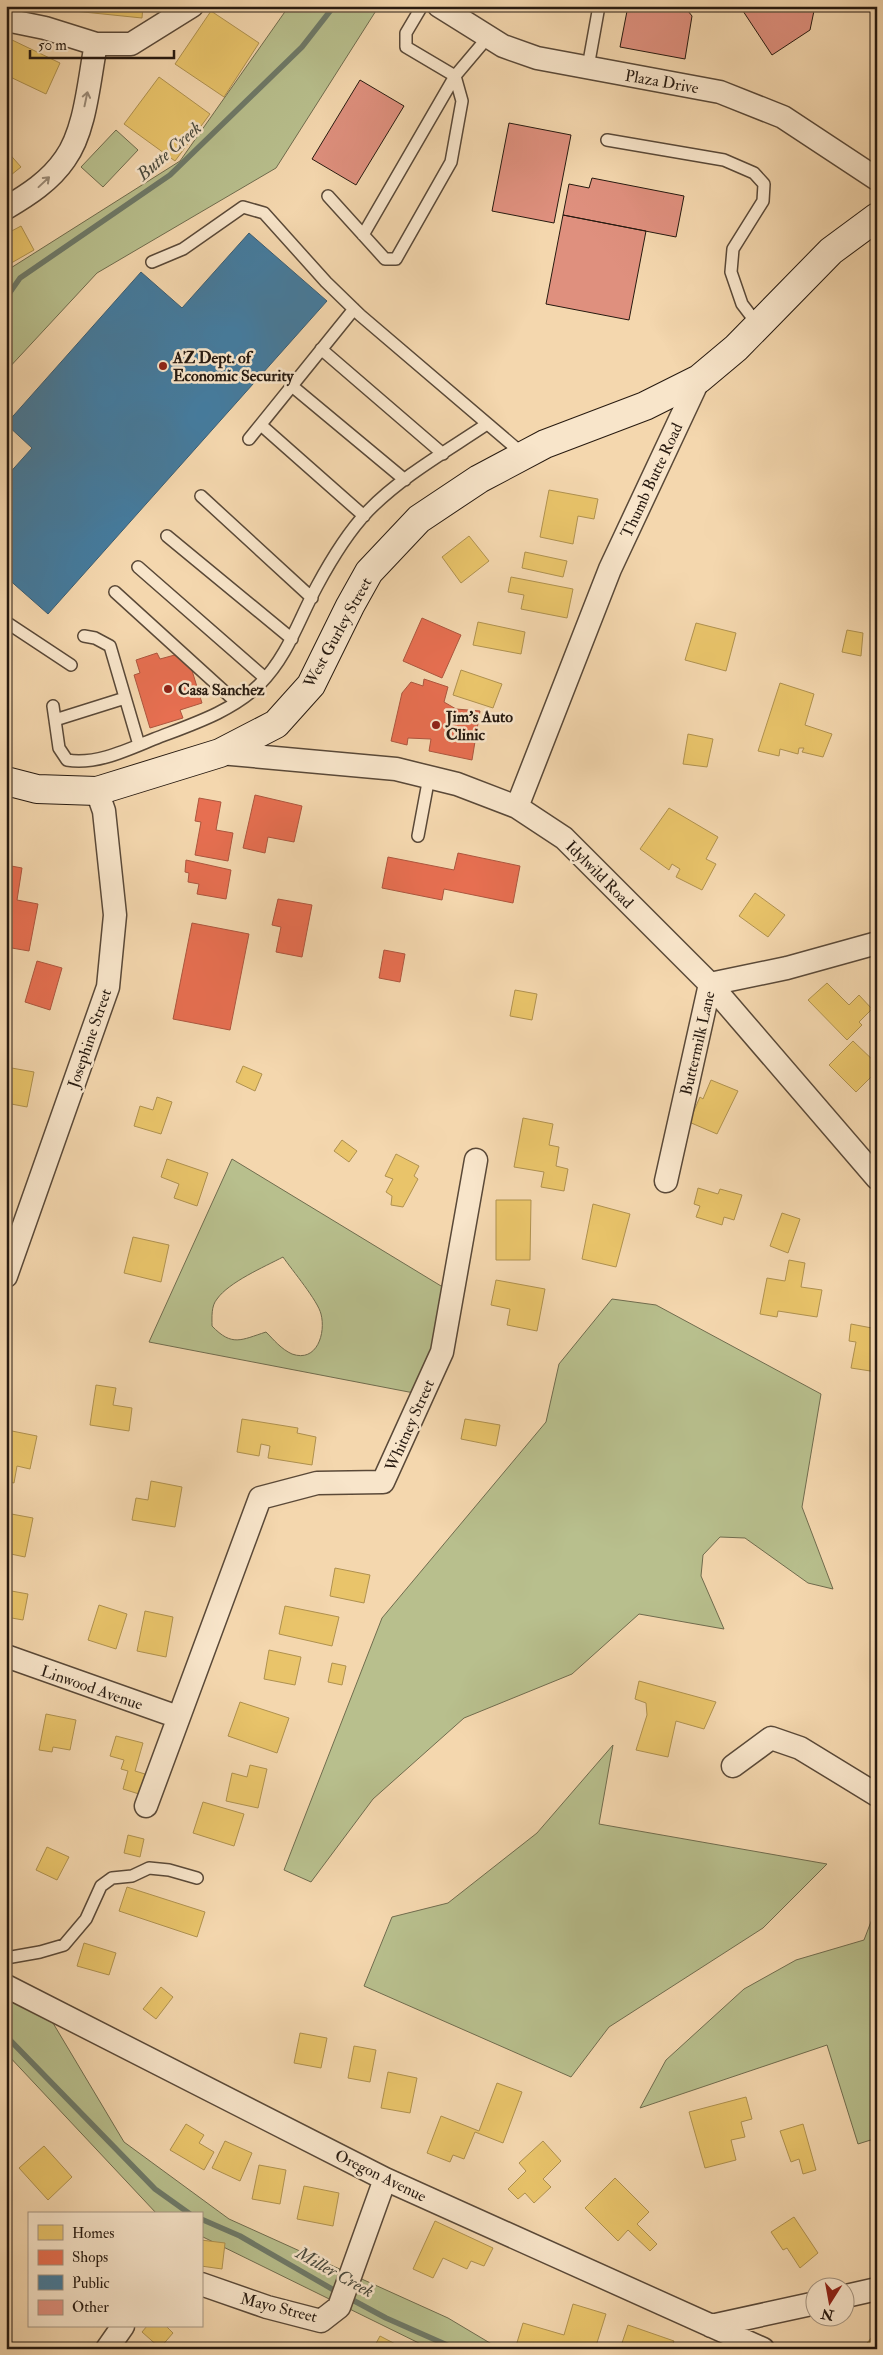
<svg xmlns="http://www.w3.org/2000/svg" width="883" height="2355" font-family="'IM FELL Double Pica',serif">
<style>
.green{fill:#b8bf8d;stroke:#706c4e;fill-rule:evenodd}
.homes{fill:#e9c46a;stroke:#af914f}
.shops{fill:#e76f51;stroke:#ad563e}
.public{fill:#457b9d;stroke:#3c5e73}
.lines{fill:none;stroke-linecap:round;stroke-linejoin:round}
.stream{stroke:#6e7a69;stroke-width:5.5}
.building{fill:#df907e;stroke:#271a10}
.lane-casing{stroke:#5a4938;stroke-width:14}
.street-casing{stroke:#5a4938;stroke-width:25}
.secondary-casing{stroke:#271a10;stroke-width:30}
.lane{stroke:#f8e5ca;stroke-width:11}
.street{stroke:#f8e5ca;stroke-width:22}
.secondary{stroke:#f8e5ca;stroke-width:28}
.oneway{stroke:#9a8a76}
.poi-dot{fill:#8f2418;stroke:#f8e5ca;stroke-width:2}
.labels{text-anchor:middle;stroke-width:5;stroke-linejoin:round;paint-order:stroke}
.street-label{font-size:16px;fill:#271a10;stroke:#f8e5ca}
.poi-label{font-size:16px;font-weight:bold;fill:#271a10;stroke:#f8e5ca;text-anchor:start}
.water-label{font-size:18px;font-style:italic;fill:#4a4a3d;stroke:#f8e5ca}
</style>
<rect width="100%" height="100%" fill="#f4d7ae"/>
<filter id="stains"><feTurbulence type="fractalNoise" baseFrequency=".004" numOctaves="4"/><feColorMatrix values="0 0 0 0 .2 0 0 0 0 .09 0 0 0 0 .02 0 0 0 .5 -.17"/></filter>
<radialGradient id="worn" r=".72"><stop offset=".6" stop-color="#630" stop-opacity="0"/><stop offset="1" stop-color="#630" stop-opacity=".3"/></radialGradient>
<!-- green -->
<path class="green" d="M289,6H379L276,168L97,273L6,371V271L180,161Z
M116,130L138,150L103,187L81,167Z
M232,1159L446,1289L433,1355L414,1393L149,1342ZM283,1257C292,1270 318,1301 321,1314C326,1333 317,1363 292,1354C281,1349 274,1340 266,1332C241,1340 232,1347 212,1326C212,1317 211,1306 217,1299C229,1282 264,1267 283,1257Z
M612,1299L656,1305L821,1394L802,1507L833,1589L808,1583L745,1538L720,1537L703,1555L701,1576L724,1629L639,1614L572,1674L464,1718L373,1799L311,1882L284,1870L382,1618L546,1422L559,1364Z
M613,1745L599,1824L827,1864L763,1928L609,2027L571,2077L364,1986L392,1917L448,1903L537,1833Z
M877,1906V2138L858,2144L827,2045L640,2108L666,2060L744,1989L796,1960L864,1940Z
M6,1998L50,2018L124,2142L229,2219L448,2318L500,2349H431L201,2236V2214H157L6,2053Z"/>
<!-- homes -->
<path class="homes" d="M64,6H143L142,18L64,10Z
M211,11L259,43L224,97L175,64Z
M10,39L60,63L46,94L6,75V47Z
M159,77L210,114L175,161L124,124Z
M6,150L21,167L6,179Z
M21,226L34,250L6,266V234Z
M549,490L598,499L594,519L578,516L573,544L540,537Z
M469,536L489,561L461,583L442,557Z
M525,552L567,561L563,577L522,568Z
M511,577L573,589L567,618L521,609L524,595L508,592Z
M478,622L525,632L521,654L473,645Z
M696,623L736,633L726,671L685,660Z
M847,630L863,633L861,656L842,652Z
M461,670L502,684L493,708L453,695Z
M780,683L814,694L805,725L832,734L823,757L802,752L804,748H799L798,754L780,749L779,756L758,751Z
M688,734L713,739L707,767L683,764Z
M669,808L718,837L706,859L716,864L702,890L676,877L680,869L672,864L669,870L640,849Z
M755,893L785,915L768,937L739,916Z
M827,983L849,1005L859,995L872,1009L859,1022L862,1025L847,1040L808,1000Z
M515,990L537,994L532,1020L510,1016Z
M853,1041L877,1064V1071L856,1092L829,1065Z
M243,1066L262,1074L255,1091L236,1082Z
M6,1067L34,1072L27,1107L6,1103Z
M711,1080L738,1091L717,1134L689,1122L700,1097L703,1099Z
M157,1097L172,1102L161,1134L134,1126L140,1106L153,1110Z
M523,1118L553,1124L549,1145L559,1147L556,1166L568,1169L564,1191L541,1187L544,1172L514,1167Z
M342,1140L357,1151L349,1162L334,1151Z
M396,1154L419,1166L414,1176L418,1179L403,1207L391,1205L392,1196L386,1192L393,1179L385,1176Z
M167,1159L208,1173L197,1206L174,1198L179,1184L161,1177Z
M698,1188L718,1194L720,1189L742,1195L734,1220L724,1217L722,1225L696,1217L700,1206L694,1204Z
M496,1200H531L530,1260H496Z
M593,1204L630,1214L616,1267L582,1259Z
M782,1213L800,1219L788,1253L770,1246Z
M133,1237L169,1245L161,1282L124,1273Z
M789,1260L805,1263L801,1287L822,1290L817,1317L778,1311L777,1317L760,1314L767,1278L785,1281Z
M496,1280L545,1289L537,1331L507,1325L510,1309L491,1305Z
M851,1324L877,1329V1372L851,1368L856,1342L849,1341Z
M96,1385L116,1388L113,1405L132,1408L129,1431L90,1425Z
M242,1419L298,1428L297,1433L316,1437L312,1465L268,1458L270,1446L261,1444L259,1456L237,1452Z
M465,1419L500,1425L496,1446L461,1439Z
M7,1430L37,1436L30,1469L17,1466L14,1483L6,1481Z
M151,1481L182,1487L175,1527L132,1520L136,1498L148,1500Z
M6,1513L33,1518L25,1557L6,1553Z
M335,1568L370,1575L364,1603L330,1596Z
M6,1590L28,1594L23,1620L6,1617Z
M99,1605L127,1614L116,1649L88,1640Z
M285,1606L339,1617L332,1646L279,1634Z
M145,1611L173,1617L166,1657L137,1651Z
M269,1650L301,1657L295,1685L264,1679Z
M332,1663L346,1666L342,1685L328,1682Z
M639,1681L716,1702L704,1729L676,1721L668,1757L636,1750L647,1715L646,1703L635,1699Z
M240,1702L289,1718L277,1753L228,1736Z
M46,1714L76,1720L70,1750L53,1747L52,1752L39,1750Z
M116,1736L143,1743L135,1771L145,1774L139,1794L123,1789L128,1771L121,1769L124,1760L110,1756Z
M250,1765L267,1769L258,1808L226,1801L232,1773L247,1777Z
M203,1802L244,1814L234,1846L193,1833Z
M128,1835L144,1839L140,1857L124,1853Z
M47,1847L69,1857L57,1880L36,1870Z
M127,1887L205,1912L197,1937L119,1911Z
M84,1943L116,1953L109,1975L77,1966Z
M161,1987L173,1997L156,2019L143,2009Z
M300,2033L327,2038L321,2068L294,2063Z
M354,2046L376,2050L370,2082L348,2078Z
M388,2072L417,2078L410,2113L381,2108Z
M497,2083L522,2092L503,2143L475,2132L464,2159L453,2155L450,2162L427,2153L441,2116L479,2131Z
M746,2097L752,2119L741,2122L745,2137L731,2140L736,2160L705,2168L689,2112Z
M186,2124L204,2135L199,2143L214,2152L204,2170L170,2150Z
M803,2124L816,2170L803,2174L799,2159L791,2162L780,2131Z
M225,2141L252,2153L240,2181L212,2168Z
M543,2141L561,2161L543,2179L551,2187L534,2203L525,2193L518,2199L508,2189L526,2171L519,2163Z
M44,2146L72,2177L48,2200L19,2168Z
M259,2165L286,2170L280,2204L252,2199Z
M615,2178L649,2212L637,2224L657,2244L650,2251L628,2230L618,2241L585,2208Z
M304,2186L339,2193L333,2226L297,2219Z
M794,2217L818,2253L800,2268L787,2248L783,2250L771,2232Z
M435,2221L493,2248L484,2266L471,2261L467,2269L443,2258L433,2278L413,2269Z
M201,2240L225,2243L222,2269L201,2266Z
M573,2304L606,2314L595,2349H515L523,2323L564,2335Z
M628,2325L674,2341L671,2349H620Z
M147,2326H166L173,2333L160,2348L142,2332Z
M877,2331V2349H862Z
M380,2336L405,2349H373Z"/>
<!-- shops -->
<path class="shops" d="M422,618L461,635L442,678L403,661Z
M157,653L160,659L182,653L186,665L190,664L202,703L180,710L183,718L150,728L134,675L140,673L136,660Z
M424,679L448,687L444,702L456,709L480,711L472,760L429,751L431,739L408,738L407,745L391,741L402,693L411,682L423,686Z
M255,795L302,806L294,842L268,837L265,853L243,848Z
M199,798L221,802L216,830L233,833L228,861L195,855L201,822L195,821Z
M458,853L520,866L513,903L444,889L442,900L382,888L388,857L454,870Z
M186,860L231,870L226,899L197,894L199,884L188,882L189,873L185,872Z
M6,865L22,868L17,900L38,904L29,951L6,947Z
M278,899L312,905L302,957L276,952L281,927L272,925Z
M192,923L249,934L230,1030L173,1019Z
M384,950L405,954L400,982L379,978Z
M37,961L62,968L50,1010L25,1002Z"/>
<!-- public -->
<path class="public" d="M249,233L327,301L48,614L6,577V477L32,448L6,424L141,272L182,308Z"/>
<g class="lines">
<!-- stream -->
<path class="stream" d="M6,298L20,278L170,175L302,47L334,6
M6,2036L155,2189L190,2214
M201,2219L240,2236L339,2293
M347,2297L386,2318L456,2349"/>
</g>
<!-- building -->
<path class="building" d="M628,6H684L692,16L685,59L620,47Z
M749,6H815L810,30L772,55L743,11Z
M360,80L404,106L356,185L312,159Z
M509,123L571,135L554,223L492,211Z
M592,178L684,196L676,237L563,215L569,184L589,188Z
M563,215L646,231L629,320L546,304Z"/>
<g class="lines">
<defs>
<path id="lane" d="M588,67L599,6
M607,140L724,160L754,173L764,184L763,201L733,249L731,272L742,304L758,325
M328,196L385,259H396L451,162L462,101L455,76L406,47V33L422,6
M363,235L455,76L488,37
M152,262L183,249L243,207L264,213L326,282L360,315L524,455
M321,349L443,454
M292,386L405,480
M261,425L364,516
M249,439L354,309
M201,496L312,598
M167,536L292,639
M138,567L265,678
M115,592L236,702
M6,622L71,665
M84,636L95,638L110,646L139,745
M53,706L59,748L67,760C96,765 127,750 154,739C190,725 232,712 260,684C288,656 299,619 317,586C331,560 348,532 368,511C402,476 447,451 487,424
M55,720L125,698
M418,836L429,777
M6,1958L40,1952L64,1945L86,1919L101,1886L112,1878L132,1876L149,1868L169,1870L197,1878"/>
<path id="street" d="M439,6L503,46L537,58L720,92L783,117L877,179
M6,20L45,28L96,44C89,79 86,130 65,159C50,181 28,195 6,208
M96,44H131L192,6
M220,753L396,769L457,784L517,807L564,838L710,984L877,1178
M517,807L610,569L699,379
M666,1181L710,984L787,968L877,943
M6,1276L108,987L115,915L104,811L97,791
M6,1656L178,1717
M733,1766L771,1738L800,1748L877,1795
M146,1806L260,1498L317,1483L383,1482L442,1352L476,1160
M6,1986L385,2179L763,2349
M201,2284L267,2307L321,2321L339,2307L385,2179
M846,2296L877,2289
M711,2326L816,2303
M107,2349L123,2326"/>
<path id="secondary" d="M6,781L37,789L97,791L220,753L276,724L311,685L350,606L369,572L419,519L479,479L545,444L645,406L699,379L736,348L831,251L877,217"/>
</defs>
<!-- lane casing -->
<use href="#lane" class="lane-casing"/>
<!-- street casing -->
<use href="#street" class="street-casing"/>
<!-- secondary casing -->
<use href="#secondary" class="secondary-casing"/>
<!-- lane -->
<use href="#lane" class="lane"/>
<!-- street -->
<use href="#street" class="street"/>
<!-- secondary -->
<use href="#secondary" class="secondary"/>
</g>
<!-- one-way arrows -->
<defs><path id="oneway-shaft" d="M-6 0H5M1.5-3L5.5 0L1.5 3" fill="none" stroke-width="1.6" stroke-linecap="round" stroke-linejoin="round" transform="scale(1.25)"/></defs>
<g class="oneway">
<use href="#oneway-shaft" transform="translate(86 99) rotate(-78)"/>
<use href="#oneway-shaft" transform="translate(44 182) rotate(-43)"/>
</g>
<!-- markers -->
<g class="poi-dot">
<circle cx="163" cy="366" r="5"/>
<circle cx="168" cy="689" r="5"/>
<circle cx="436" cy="725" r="5"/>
</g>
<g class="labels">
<!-- street labels -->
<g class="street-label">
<text transform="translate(662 81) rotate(10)" y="6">Plaza Drive</text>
<text transform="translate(651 480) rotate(-65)" y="6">Thumb Butte Road</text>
<text transform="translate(337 632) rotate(-61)" y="6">West Gurley Street</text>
<text transform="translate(600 874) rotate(45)" y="6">Idylwild Road</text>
<text transform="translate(89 1038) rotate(-71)" y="6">Josephine Street</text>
<text transform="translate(697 1043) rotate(-77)" y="6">Buttermilk Lane</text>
<text transform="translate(409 1425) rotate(-66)" y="6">Whitney Street</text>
<text transform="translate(92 1687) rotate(19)" y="6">Linwood Avenue</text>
<text transform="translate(381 2175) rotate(26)" y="6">Oregon Avenue</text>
<text transform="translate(279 2307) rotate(14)" y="6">Mayo Street</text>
</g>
<!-- poi labels -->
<g class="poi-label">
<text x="173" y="363">AZ Dept. of<tspan x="173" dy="18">Economic Security</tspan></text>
<text x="178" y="695">Casa Sanchez</text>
<text x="446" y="722">Jim's Auto<tspan x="446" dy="18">Clinic</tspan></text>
</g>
<!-- water labels -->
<g class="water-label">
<text transform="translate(169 151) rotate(-41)" y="6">Butte Creek</text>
<text transform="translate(335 2272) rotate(29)" y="6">Miller Creek</text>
</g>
</g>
<!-- margin -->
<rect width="883" height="2355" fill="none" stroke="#f4d7ae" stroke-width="25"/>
<rect x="8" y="8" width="868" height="2340" fill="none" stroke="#271a10" stroke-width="2.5"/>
<rect x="12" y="12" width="858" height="2330" fill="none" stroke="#271a10"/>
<!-- legend -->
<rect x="28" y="2212" width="175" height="115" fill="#f8e5ca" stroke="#a49480"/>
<rect x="38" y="2225" width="25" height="15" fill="#e9c46a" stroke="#a49480"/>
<text x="72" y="2238" font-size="15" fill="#271a10">Homes</text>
<rect x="38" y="2250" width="25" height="15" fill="#e76f51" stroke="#a49480"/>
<text x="72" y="2262" font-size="15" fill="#271a10">Shops</text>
<rect x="38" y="2275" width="25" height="15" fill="#457b9d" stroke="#a49480"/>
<text x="72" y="2288" font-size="15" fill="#271a10">Public</text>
<rect x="38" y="2300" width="25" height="15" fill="#df907e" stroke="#a49480"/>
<text x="72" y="2312" font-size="15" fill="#271a10">Other</text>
<!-- north arrow -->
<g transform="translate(830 2302) rotate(191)"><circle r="24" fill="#f8e5ca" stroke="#a49480"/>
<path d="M0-4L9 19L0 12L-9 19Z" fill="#8f2418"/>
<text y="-8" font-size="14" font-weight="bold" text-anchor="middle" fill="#271a10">N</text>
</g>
<!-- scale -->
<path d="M30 50v8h144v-8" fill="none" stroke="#271a10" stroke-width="2.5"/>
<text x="38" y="50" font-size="15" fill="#271a10" stroke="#f8e5ca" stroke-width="4" paint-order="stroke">50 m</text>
<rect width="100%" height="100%" filter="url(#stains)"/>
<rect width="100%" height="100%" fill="url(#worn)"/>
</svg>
